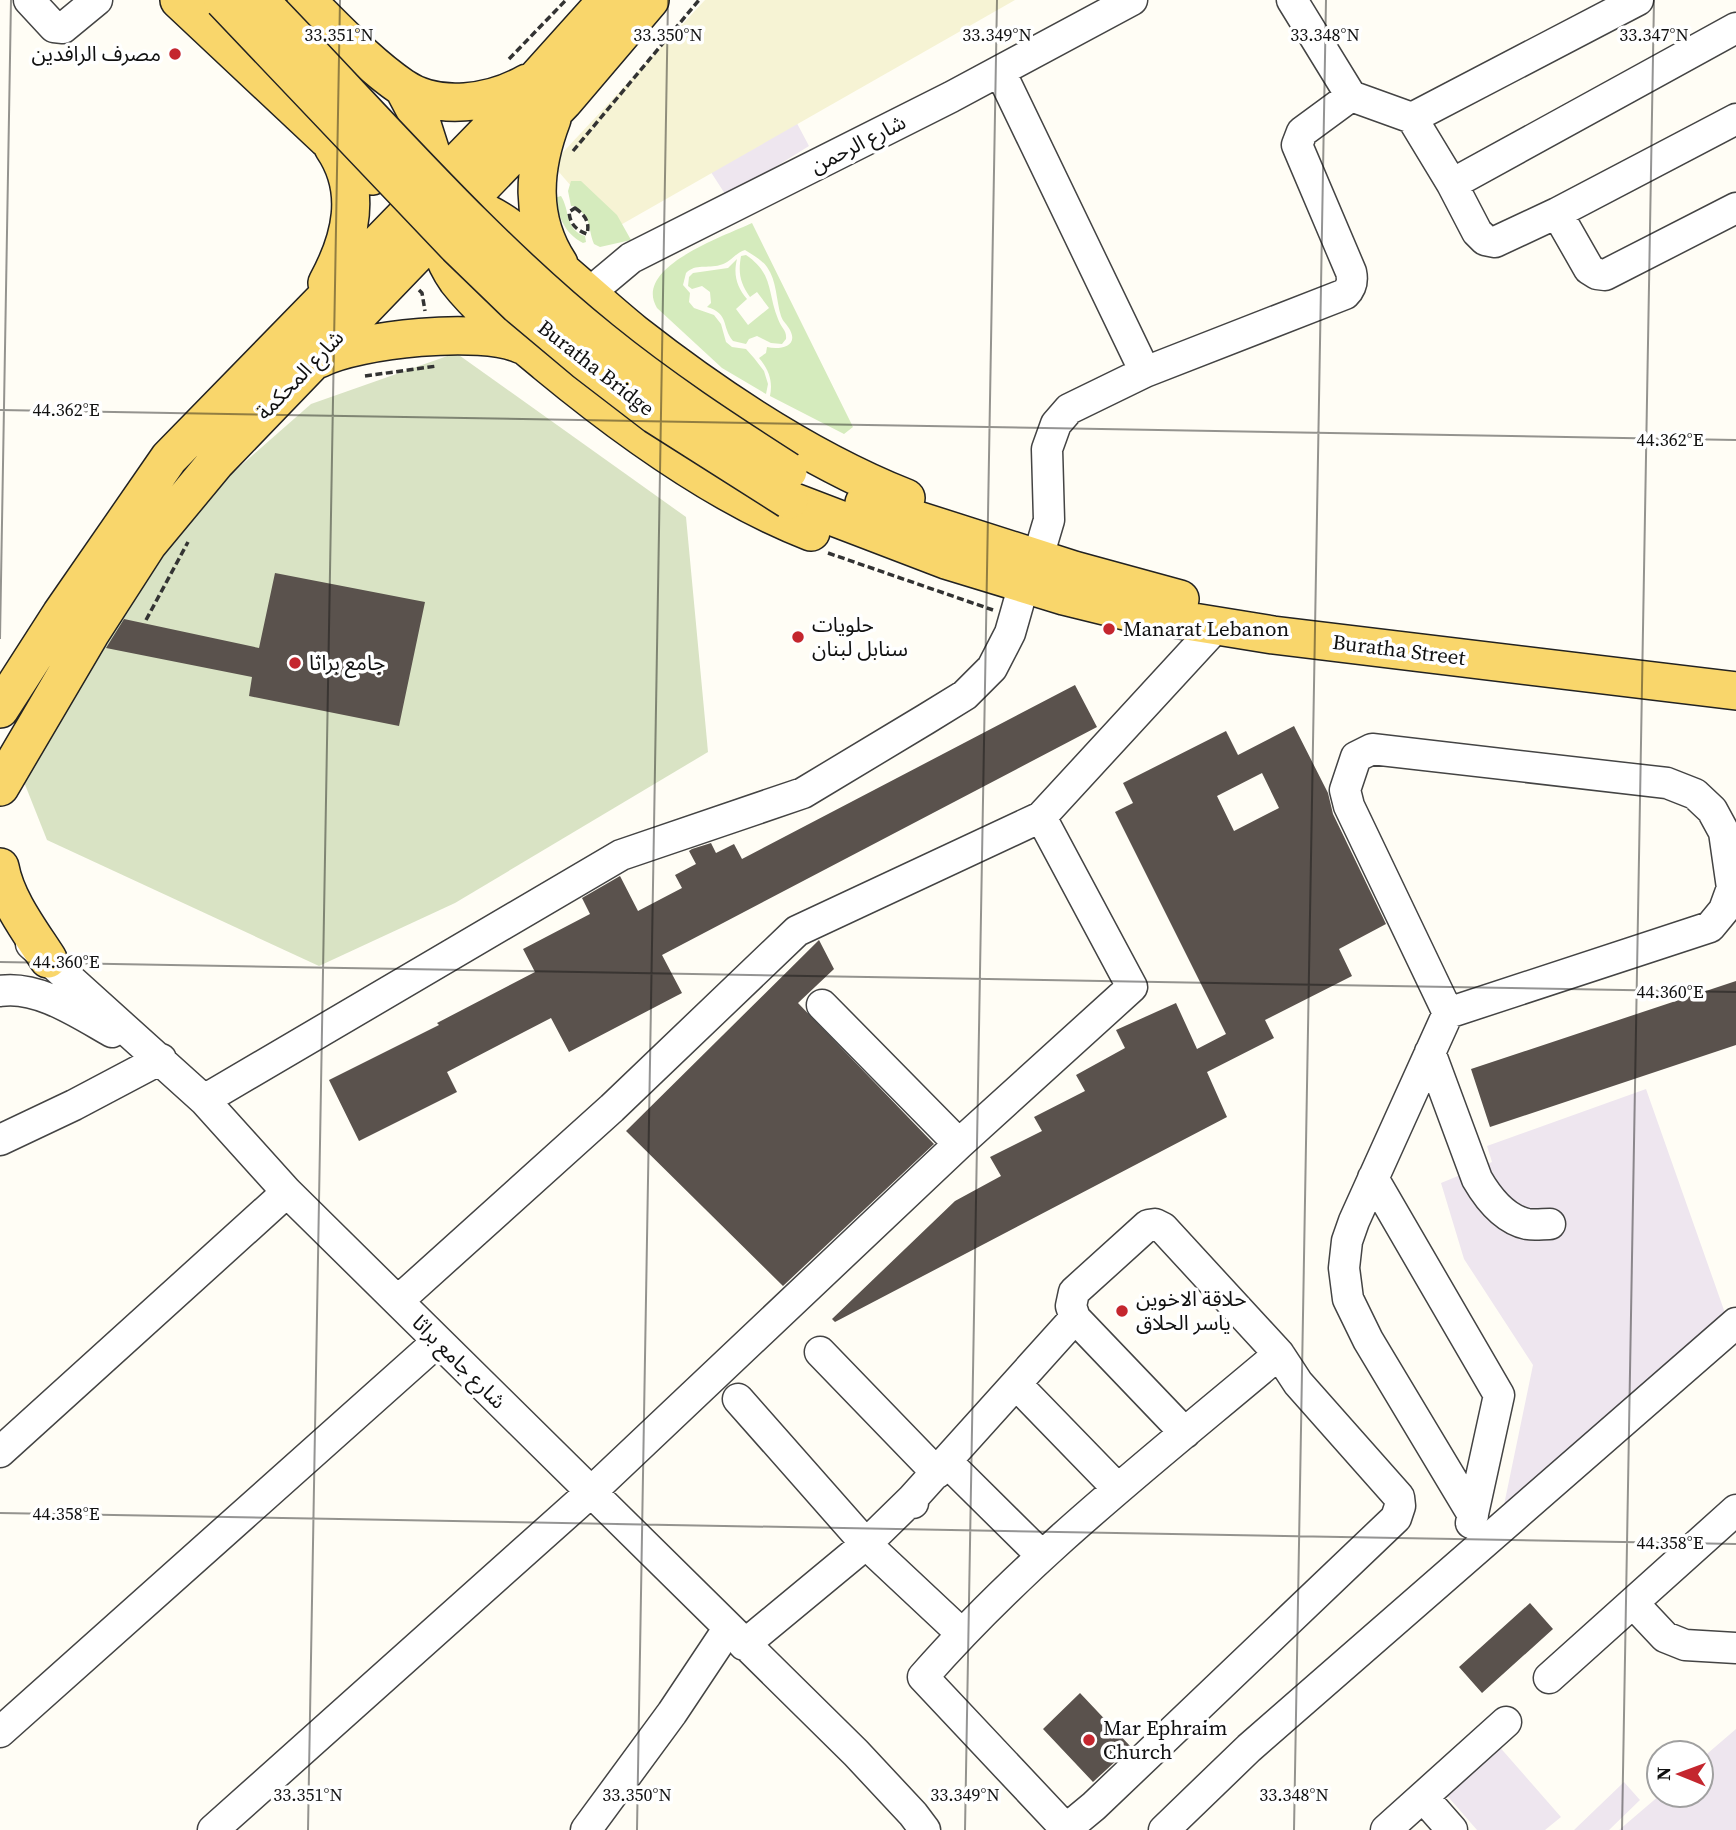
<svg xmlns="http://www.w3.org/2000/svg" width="1736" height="1830" font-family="'Source Serif 4','Noto Sans Arabic',serif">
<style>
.industrial{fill:#eee6ef}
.farmland{fill:#f6f3d4}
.green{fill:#d5ebbd}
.cemetery{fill:#d9e3c4}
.building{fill:#5a524d;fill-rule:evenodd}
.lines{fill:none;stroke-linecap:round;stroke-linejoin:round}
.minor-casing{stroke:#444;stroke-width:33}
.major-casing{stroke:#222;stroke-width:40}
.path{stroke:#333;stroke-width:3.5;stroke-dasharray:7 3.5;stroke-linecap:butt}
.minor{stroke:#fff;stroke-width:30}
.major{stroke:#f9d66b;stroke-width:37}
.major-bridge-casing{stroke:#222;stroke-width:40;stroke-linecap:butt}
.major-bridge{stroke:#f9d66b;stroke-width:37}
.ticks{fill:none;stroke:#111;stroke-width:2;stroke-opacity:0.45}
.poi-dot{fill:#c4262e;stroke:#fff;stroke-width:2.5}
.labels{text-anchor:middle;stroke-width:7;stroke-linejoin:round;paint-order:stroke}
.poi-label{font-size:21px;fill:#111;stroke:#fff;text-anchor:start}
.street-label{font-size:21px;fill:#111;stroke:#fff}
.ticks-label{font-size:18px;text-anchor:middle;fill:#111;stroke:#fff;stroke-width:7;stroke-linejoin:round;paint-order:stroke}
</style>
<rect width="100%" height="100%" fill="#fffdf5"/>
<!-- industrial -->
<path class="industrial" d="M737,10L809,146L727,197L658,90Z
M1646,1089L1725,1313L1504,1505L1533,1365L1464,1259L1441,1183L1492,1162L1487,1146Z
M1736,1729V1830H1619L1660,1795H1701V1759Z
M1497,1744L1561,1817L1545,1830H1477L1443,1791Z
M1624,1782L1640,1800L1609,1830H1574Z"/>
<!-- farmland -->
<path class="farmland" d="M705,0H1015L610,231L552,164Z"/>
<!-- green -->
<path class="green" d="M571,181H581L617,215L631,240L600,247L594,244C587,226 593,219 574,206H571L568,191Z
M561,196C570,210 565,230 585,236L586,242L583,243C564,233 560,218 554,198Z
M752,223L853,427L844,434L770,396C773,381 769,370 759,358L766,353L767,347C779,350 799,347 790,330C787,324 783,322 781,316C776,300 777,281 767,267C762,260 753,255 745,250C735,253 730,263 720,265C707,269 696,263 686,273L683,285L690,293L689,302L694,308L714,315L721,324L726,342L732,347L746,349L754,358L764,371L768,384L766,394L722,368L657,308C632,267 725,236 752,223Z
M746,255C774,274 767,292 778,319C781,328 787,330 786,339L782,344L771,343L757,336L749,339L746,344L733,341C721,326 730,314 707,307L711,303L710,292L702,286L692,289L688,286L689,277L693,273L728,268L737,259C733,275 737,287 747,299L736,309L748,325L769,308L757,292L750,297C740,283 738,273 741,256Z"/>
<!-- cemetery -->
<path class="cemetery" d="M456,353L686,517L708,752L455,903L319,966L47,840L22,777L179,520L311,404Z"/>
<!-- building -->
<path class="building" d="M275,573L425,602L399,726L249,696L252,677L106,648L124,619L259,648Z
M1075,685L1097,727L662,955L682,993L569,1052L551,1018L447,1072L457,1092L359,1141L329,1080L439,1025L437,1023L535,972L523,949L590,914L582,898L620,876L638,911L682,888L675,875L696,864L689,851L692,849L711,843L716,853L734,844L742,859Z
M1294,726L1328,793L1333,814L1386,924L1339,949L1352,976L1265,1020L1274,1038L1207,1072L1227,1117L835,1322L832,1319L955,1201L1001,1176L990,1157L1042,1131L1034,1117L1085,1091L1076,1075L1125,1048L1116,1030L1176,1003L1197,1049L1226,1034L1115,812L1133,803L1123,783L1226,731L1238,755ZM1262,773L1279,808L1234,831L1217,796Z
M819,940L834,969L798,1003L934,1144L783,1286L626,1131Z
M1736,981V1045L1490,1127L1471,1069Z
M1530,1603L1553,1629L1482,1693L1459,1667Z
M1080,1693L1131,1747L1093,1782L1043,1729Z"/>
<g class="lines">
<defs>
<path id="minor" d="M29,0L54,27L63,28L97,0
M1292,0L1351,96L1412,118L1452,184L1477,232L1485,240L1495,242L1557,213L1736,119
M1000,71L1145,372L1345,294C1352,287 1353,281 1351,272L1297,145L1302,132L1351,96
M1412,118L1638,0
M1452,184L1736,28
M1557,213L1589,269L1597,274L1605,275L1736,208
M588,294L631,258L951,97L1132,0
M1041,547L1049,520L1047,449L1056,424L1069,409L1145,372
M31,944L204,1100L287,1192L856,1753L913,1814L925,1830
M0,991C38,985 80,1014 112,1032
M822,1005L959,1144
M1448,1013L1349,806L1345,790L1356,757L1372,749L1667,783L1695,794L1712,810L1724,832L1732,888L1724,910L1710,927L1448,1013L1354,1221L1347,1241L1344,1268L1348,1299L1368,1340L1473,1515
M1430,1052L1477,1179C1488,1198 1504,1219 1527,1224C1534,1225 1543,1224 1550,1224
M204,1100L621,855L803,793L926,719L965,695L992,668L1010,633L1020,598
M0,1140L74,1105L161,1059
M1373,1178L1499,1395L1471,1523
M399,1300L612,1108L797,931L1041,817L1216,627
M820,1352L937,1473
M1016,1384L1118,1489
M738,1399L866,1544L961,1633
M0,1452L287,1192
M947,1462L1041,1555
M912,1499L1075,1318
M1633,1603L1665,1637L1685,1645L1736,1648
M744,1645L866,1544L912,1499L913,1503
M1549,1678L1736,1510
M0,1732L437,1342
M1423,1797L1452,1830
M1066,1829L923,1677C1029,1556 1157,1457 1279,1354
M213,1830L591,1492L959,1144L1132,987L1041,817
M586,1830L672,1713L728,1629
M1065,1830L1094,1806L1396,1518L1400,1506L1399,1497L1298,1383L1279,1354L1163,1228L1155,1224L1148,1225L1074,1292L1071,1306L1075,1318L1185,1433
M1164,1830L1249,1748L1736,1323
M1386,1830L1506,1722"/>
<path id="major" d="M179,0L326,138L372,176
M306,0C337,30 367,63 402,87C438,112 492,103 527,83
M404,89L421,121L436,168
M552,119C533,169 529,218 559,264
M476,209C499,217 519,234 537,250C570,277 601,306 634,333C717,398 808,459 906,498
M441,247C444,258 450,270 457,280C482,312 516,338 547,364C622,426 720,497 811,532
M327,283C351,239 363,191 333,147
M319,359C358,339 482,326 522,345
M789,500L946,560L1064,596L1125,611L1273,635L1736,691
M864,503L1074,570L1180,599
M0,709L61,614L169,458L501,118L607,0
M0,787L90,634L148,544L216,462L564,101L650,0
M0,867C6,900 30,931 48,959"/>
</defs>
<!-- minor casing -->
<use href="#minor" class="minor-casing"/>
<!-- major casing -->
<use href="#major" class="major-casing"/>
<!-- path -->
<path class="path" d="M509,59L566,0
M573,151L699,0
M575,208C585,215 590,222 587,234C576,230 570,224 569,212Z
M419,290L422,293L425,311
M365,376L437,366
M828,553L993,610
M146,620L188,542"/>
<!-- minor -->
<use href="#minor" class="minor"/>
<!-- major -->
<use href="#major" class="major"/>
<defs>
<path id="major-bridge" d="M223,0L457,246L518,305L586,362L655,415L789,500
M259,0C371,115 476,239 601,340C660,388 724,430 788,471"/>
</defs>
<!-- major-bridge casing -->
<use href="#major-bridge" class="major-bridge-casing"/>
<!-- major-bridge -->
<use href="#major-bridge" class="major-bridge"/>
</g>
<!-- ticks -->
<path class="ticks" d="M0,410L1736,440M0,639L11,0M0,962L1736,992M0,1513L1736,1544M308,1830L340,0M637,1830L668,0M965,1830L997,0M1294,1830L1326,0M1622,1830L1654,0"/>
<!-- markers -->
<g class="poi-dot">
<circle cx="175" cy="54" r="7"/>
<circle cx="1109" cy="629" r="7"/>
<circle cx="798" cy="637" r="7"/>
<circle cx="295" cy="663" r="7"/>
<circle cx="1122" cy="1311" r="7"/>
<circle cx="1089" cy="1740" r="7"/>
</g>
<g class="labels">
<!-- poi labels -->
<g class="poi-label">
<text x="161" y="61" text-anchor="end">مصرف الرافدين</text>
<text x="812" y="632">حلويات<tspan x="812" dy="24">سنابل لبنان</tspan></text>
<text x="1123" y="636">Manarat Lebanon</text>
<text x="309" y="670">جامع براثا</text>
<text x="1136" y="1306">حلاقة الاخوين<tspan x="1136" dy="24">ياسر الحلاق</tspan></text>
<text x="1103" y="1735">Mar Ephraim<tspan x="1103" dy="24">Church</tspan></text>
</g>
<!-- street labels -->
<g class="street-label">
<text transform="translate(858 144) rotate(-27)" y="7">شارع الرحمن</text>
<text transform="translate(596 368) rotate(38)" y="7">Buratha Bridge</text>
<text transform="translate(300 375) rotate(-46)" y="7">شارع المحكمة</text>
<text transform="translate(1399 650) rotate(7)" y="7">Buratha Street</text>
<text transform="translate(459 1362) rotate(45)" y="7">شارع جامع براثا</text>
</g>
</g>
<g class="ticks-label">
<text x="339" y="41">33.351°N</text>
<text x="668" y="41">33.350°N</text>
<text x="997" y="41">33.349°N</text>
<text x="1325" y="41">33.348°N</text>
<text x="1654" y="41">33.347°N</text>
<text x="66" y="416">44.362°E</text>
<text x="1670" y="446">44.362°E</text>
<text x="66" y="968">44.360°E</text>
<text x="1670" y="998">44.360°E</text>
<text x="66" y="1520">44.358°E</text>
<text x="1670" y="1549">44.358°E</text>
<text x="308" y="1801">33.351°N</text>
<text x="637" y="1801">33.350°N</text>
<text x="965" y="1801">33.349°N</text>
<text x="1294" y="1801">33.348°N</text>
</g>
<!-- north arrow -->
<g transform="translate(1680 1774) rotate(271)"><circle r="33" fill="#ffffff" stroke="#a0a0a0" stroke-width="2"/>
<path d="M0-5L12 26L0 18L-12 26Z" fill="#c4262e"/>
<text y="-10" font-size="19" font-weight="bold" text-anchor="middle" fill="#111111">N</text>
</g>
</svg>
